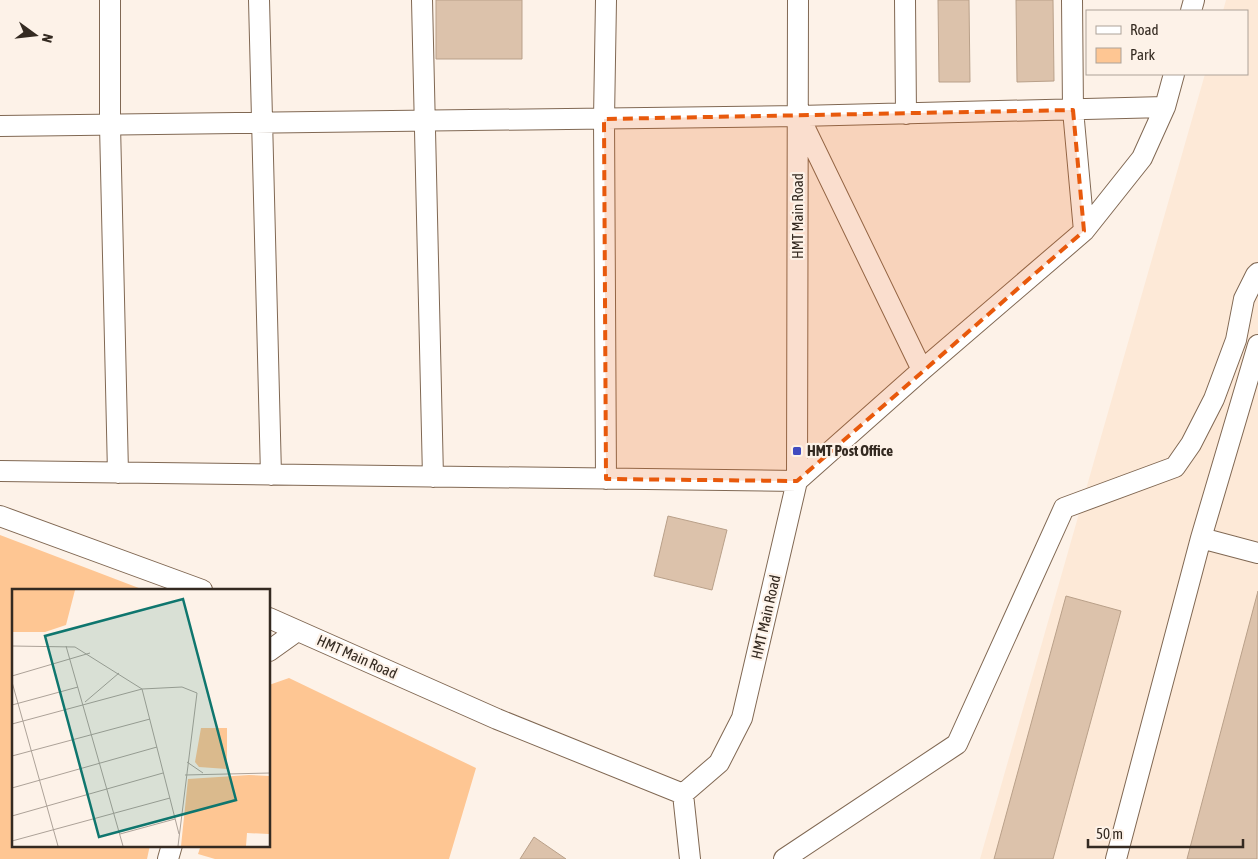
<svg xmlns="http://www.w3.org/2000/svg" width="1258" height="859" font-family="'Asap Condensed',sans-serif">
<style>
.built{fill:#fde9d7}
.green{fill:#fec693}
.building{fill:#dcc2ab;stroke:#b9a089}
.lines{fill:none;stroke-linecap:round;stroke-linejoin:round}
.minor-casing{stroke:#806853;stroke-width:22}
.minor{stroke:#fff;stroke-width:20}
.marked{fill:#e8590c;fill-opacity:0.2;stroke:#e8590c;stroke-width:4;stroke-dasharray:10 6;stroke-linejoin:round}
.poi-dot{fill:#414bbf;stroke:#fdf2e8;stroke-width:2}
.labels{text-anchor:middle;stroke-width:4.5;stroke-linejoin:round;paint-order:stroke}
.street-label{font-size:15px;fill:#342a21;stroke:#fdf2e8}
.poi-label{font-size:15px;font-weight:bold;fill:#342a21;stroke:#fdf2e8;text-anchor:start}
.inset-road{fill:none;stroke:#ada298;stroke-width:1}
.view{fill:#0f766e;fill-opacity:0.15;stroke:#0f766e;stroke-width:2.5}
.inset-edge{fill:none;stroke:#342a21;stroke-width:2.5}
</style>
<rect width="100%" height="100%" fill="#fdf2e8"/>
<!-- built -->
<path class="built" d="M1226,0H1258V859H980L1205,74H1247V11H1223Z"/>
<!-- green -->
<path class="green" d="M0,535L144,590H14V845H150L147,859H0Z
M289,678L476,768L449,859H215L198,854L201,845H269V685Z"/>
<!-- building -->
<path class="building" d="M436,0H522V59H436Z
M938,0H969L970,82H939Z
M1016,0H1053L1054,81L1017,82Z
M668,516L727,530L712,590L654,576Z
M1258,591L1257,859H1187Z
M1066,596L1121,611L1053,859H994Z
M534,837L566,859H520Z"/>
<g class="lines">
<defs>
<path id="minor" d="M110,0V125L118,473
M259,0L271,475
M422,0L433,477
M606,0L604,119L606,479
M905,0L906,114
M1072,0L1073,110L1084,231
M1191,11L1194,0
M801,120L922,370
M0,126L799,116L1165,107
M0,471L797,481L922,370L1084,231L1142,158L1165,107L1174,74
M0,516L202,590
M1201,538L1258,553
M269,618L497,719L683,794L719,763L742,718L797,481L798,0
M269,651L297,631
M683,794L690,859
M168,859L172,845
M784,859L957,744L1064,508L1175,467L1191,444L1214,399L1236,340L1244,299L1256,275L1258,273
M1116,859L1201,538L1258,345"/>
</defs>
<!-- minor casing -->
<use href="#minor" class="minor-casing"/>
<!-- minor -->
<use href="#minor" class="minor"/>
</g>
<!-- marked area -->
<path class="marked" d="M1073,110L1084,231L797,481L606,479L604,119Z"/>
<!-- markers -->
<rect class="poi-dot" x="792" y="446" width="10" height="10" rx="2.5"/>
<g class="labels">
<!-- street labels -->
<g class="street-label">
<text transform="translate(798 216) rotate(-90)" y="5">HMT Main Road</text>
<text transform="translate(766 617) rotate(-77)" y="5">HMT Main Road</text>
<text transform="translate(357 657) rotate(24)" y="5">HMT Main Road</text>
</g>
<!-- poi labels -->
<g class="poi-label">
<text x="807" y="456">HMT Post Office</text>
</g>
</g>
<!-- overview -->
<g transform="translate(12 589)">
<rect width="258" height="258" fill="#fdf2e8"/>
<path d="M0,1H63L54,36L33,43H0ZM189,139H215V180L187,178L183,173ZM237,186L257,187V245L235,244L234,257H169L176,190Z" fill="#fec693"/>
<path class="inset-road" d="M0,57L63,58L130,100L167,245M54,57L111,257M0,87L78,64M0,93L46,257M73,113L107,84M0,116L66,98M0,135L130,100L170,98L185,104L166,257M0,167L138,130M175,173L191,184M173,186L258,184M0,199L145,158M0,227L151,184M108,245L163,230M0,252L158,209"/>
<path class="view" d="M171,10L224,211L87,248L33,47Z"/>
<rect width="258" height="258" class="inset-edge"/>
</g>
<!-- legend -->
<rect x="1086" y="10" width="162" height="65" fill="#fdf2e8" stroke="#ada298"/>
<rect x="1096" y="26" width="25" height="8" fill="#ffffff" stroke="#ada298"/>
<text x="1130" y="35" font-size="15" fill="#342a21">Road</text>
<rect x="1096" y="48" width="25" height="15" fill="#fec693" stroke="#ada298"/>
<text x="1130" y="60" font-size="15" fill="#342a21">Park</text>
<!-- north arrow -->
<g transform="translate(35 35) rotate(105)" stroke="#fdf2e8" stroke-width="4" paint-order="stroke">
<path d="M0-4L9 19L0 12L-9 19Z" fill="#342a21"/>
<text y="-8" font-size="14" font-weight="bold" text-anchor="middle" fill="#342a21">N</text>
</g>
<!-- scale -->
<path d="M1088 839v8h155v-8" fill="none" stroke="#342a21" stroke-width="2.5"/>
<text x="1096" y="839" font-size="15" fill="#342a21" stroke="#fdf2e8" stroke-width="4" paint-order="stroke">50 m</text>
</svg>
